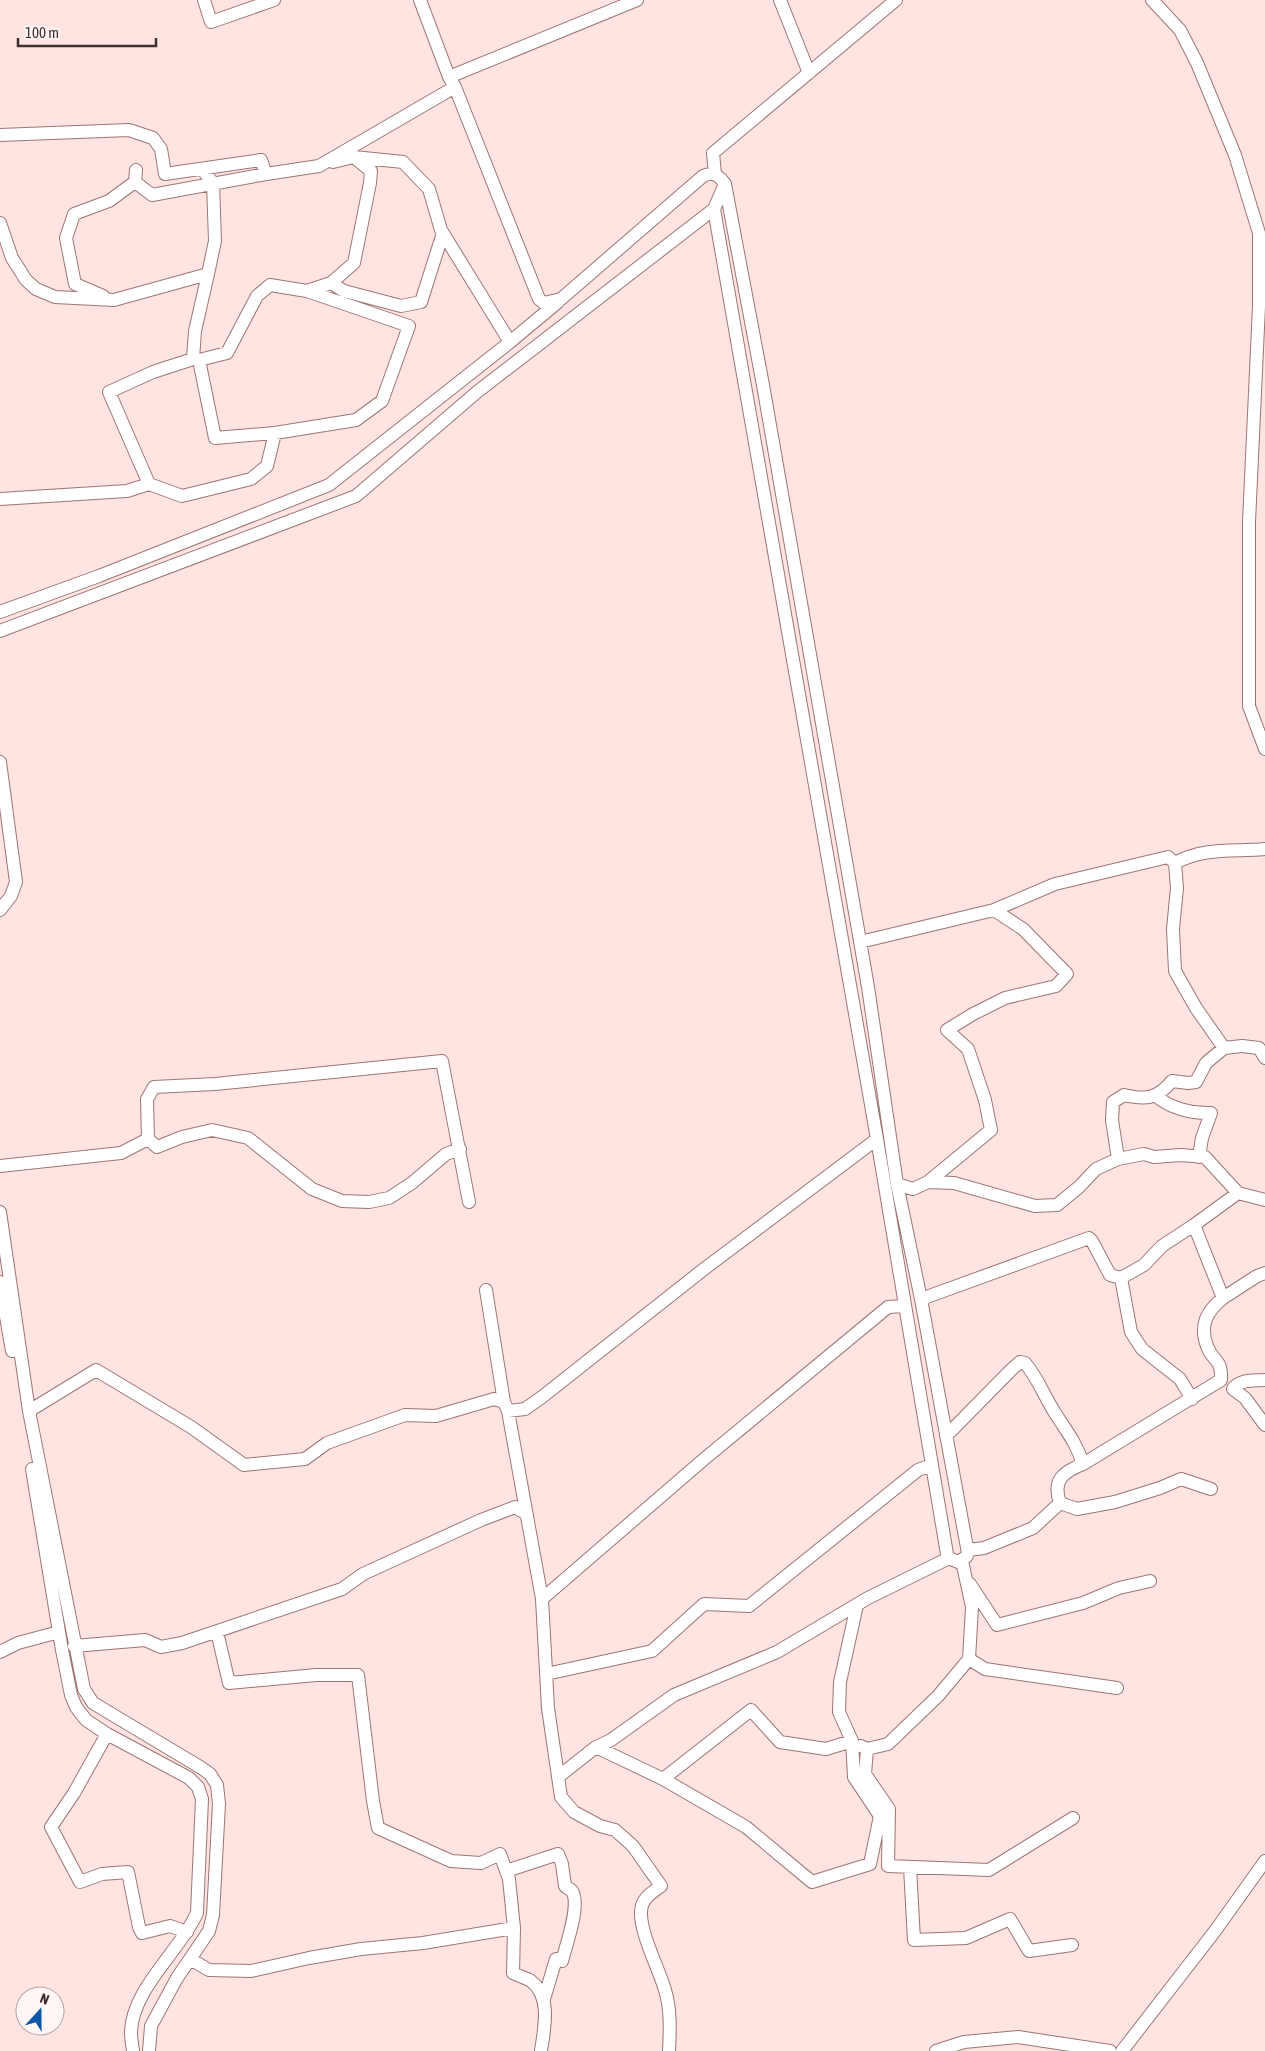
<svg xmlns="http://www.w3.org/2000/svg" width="1265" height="2051" font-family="'Asap Condensed',sans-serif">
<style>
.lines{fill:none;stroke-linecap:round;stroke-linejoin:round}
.minor-casing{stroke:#9c7573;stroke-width:14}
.minor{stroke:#fff;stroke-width:12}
</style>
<rect width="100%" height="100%" fill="#ffe4e2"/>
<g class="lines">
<defs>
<path id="minor" d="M204,0L211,22L274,0
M780,0L809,73
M1152,0L1180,30L1197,63L1235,155L1259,233V306L1249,522V706L1265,749
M449,77L637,0
M0,135L129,130L153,138L161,149L165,174L261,160L266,174L319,166L455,87
M333,162L354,157L403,162L429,189L441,230L510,342
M136,170L135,182L152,195L266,174
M715,174L713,153L896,0
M714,209L877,1139L947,1554L949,1558L958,1562L966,1557L968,1553L921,1299L897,1184L868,987L763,385L725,184
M0,223L12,258L26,280L36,289L55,297L114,300L208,274L215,241L213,183L202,169
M208,274L195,331L193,359L199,360L227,353L257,296L270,285L307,291L331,283L344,291L401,306L421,302L443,233
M331,283L354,263L370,183L371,171L354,157
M103,296L75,284L66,238L74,214L109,201L135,182
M193,359L153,372L109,392L149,484L182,496L251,479L267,466L275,433
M199,360L215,438L275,433L356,420L382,401L409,326L307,291
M0,499L127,491L149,484
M0,612L99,576L329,485L510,342L558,302
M0,631L356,496L477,392L714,209L725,184C719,175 713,171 703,176L561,299L544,303L539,299L455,87L449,77L420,0
M0,762L16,882L11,896L0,910
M994,910L1055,884L1168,857L1175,863
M860,942L994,910L1023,929L1067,974L1056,986L1005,998L973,1014L947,1030L968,1049L985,1100L991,1130L928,1182L913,1189L897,1184
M1224,1048L1242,1046L1259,1048L1265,1058
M1156,1096C1170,1108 1192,1114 1211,1113L1202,1138L1199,1157
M148,1139L157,1147L182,1137L212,1130L248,1138L312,1189L342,1201L369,1202L389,1198L412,1183L446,1154L460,1149
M1118,1159L1112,1120L1113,1102L1124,1095C1146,1100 1157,1099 1172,1081L1188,1083L1196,1082L1206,1063L1224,1048L1196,1008L1175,971L1173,929L1177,888L1175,863C1204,847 1233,852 1265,849
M0,1166L121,1153L148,1139L147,1099L154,1087L215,1084L442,1061L469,1202
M928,1182L954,1183L1035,1206L1057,1205L1079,1187L1096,1169L1118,1159L1144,1154L1154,1157L1181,1155L1205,1157L1238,1193L1265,1200
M1238,1193L1194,1225L1223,1298L1257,1276L1265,1273
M0,1212L29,1411L84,1689L93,1703L200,1767L210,1774L217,1785L219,1804L213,1915L209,1931L177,1978L151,2026L149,2051
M1121,1278L1131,1332L1142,1349L1180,1379L1192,1399
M0,1282L12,1351
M486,1290L504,1402
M921,1299L1089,1238L1092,1241L1110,1275L1121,1278L1144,1265L1162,1246L1194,1225
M1265,1380C1255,1381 1239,1379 1233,1389L1245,1398L1265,1425
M29,1411L96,1370L191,1427L244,1465L305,1459L327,1443L405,1415L436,1416L494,1399L504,1402L508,1411L542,1599L548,1708L561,1797L574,1812L600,1826L615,1830L633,1846L661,1886C651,1893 641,1899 641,1912C640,1933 659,1969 665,1990C671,2009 670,2031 669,2051
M508,1411L525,1409L542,1397L704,1269L877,1139
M946,1436L1012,1369L1020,1362L1025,1363C1038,1378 1044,1396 1055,1413C1067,1432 1076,1442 1083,1464
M32,1469L62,1650L71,1695L76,1707L86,1720L107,1734L189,1778L198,1787L202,1799L197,1913C180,1951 133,1988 131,2031C131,2038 132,2045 133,2051
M1060,1503L1077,1509L1115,1502L1160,1488L1181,1479L1211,1489
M968,1550L984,1548L1033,1528L1060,1503C1052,1480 1063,1472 1083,1464L1221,1380C1222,1357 1213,1363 1207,1346C1199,1325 1207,1311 1223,1298
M970,1584L997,1625L1083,1603L1119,1588L1150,1581
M542,1599L703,1460L888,1307L905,1306
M217,1632L229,1683L316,1675H358L373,1801L378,1828L451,1861L481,1863L500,1854L509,1879L514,1928L513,1973C519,1976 526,1978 531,1981C552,1997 544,2029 541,2051
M74,1646L145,1640L161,1647L182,1643L342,1589L363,1574L481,1520L515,1507L525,1513
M0,1652L18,1643L59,1632
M969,1659L985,1669L1117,1688
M546,1674L652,1651L704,1604L749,1606L918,1470L932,1465
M107,1734L74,1793L51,1827L80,1882L102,1874L128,1872L139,1927L142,1933L170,1926L187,1932
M861,1746L867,1749L888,1744L938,1696L969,1659L972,1607L962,1561
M596,1747L663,1779L751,1710L780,1742L826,1749L852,1741L839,1712L840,1682L857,1605
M867,1749L865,1774L889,1809L888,1866L989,1870L1073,1818
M558,1777L596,1747L611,1740L674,1695L777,1652L868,1598L949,1558
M663,1779L746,1827L812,1882L870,1864L880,1816L854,1777L852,1741
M910,1867L914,1940L966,1938L1010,1919L1029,1951L1072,1945
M506,1871L558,1854L562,1864L565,1886C567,1888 570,1889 572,1891C581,1905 566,1945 562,1961L556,1959L544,1999
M190,1959L209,1970L251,1971L309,1958L361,1949L423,1943L514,1928
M936,2051L964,2042L1018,2037L1110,2051
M1122,2051L1215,1931L1265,1861"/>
</defs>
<!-- minor casing -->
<use href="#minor" class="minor-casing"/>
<!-- minor -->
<use href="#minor" class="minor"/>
</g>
<!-- north arrow -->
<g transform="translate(40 2011) rotate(21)"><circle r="24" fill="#fff6f5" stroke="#b3a7a6"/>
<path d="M0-4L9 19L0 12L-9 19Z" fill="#0b56a5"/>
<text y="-8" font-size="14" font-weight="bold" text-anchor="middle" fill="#41302f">N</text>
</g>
<!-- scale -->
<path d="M18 38v8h138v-8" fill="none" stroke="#41302f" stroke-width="2.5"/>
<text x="25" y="38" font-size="15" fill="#41302f" stroke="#fff6f5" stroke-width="4" paint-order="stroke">100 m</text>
</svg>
